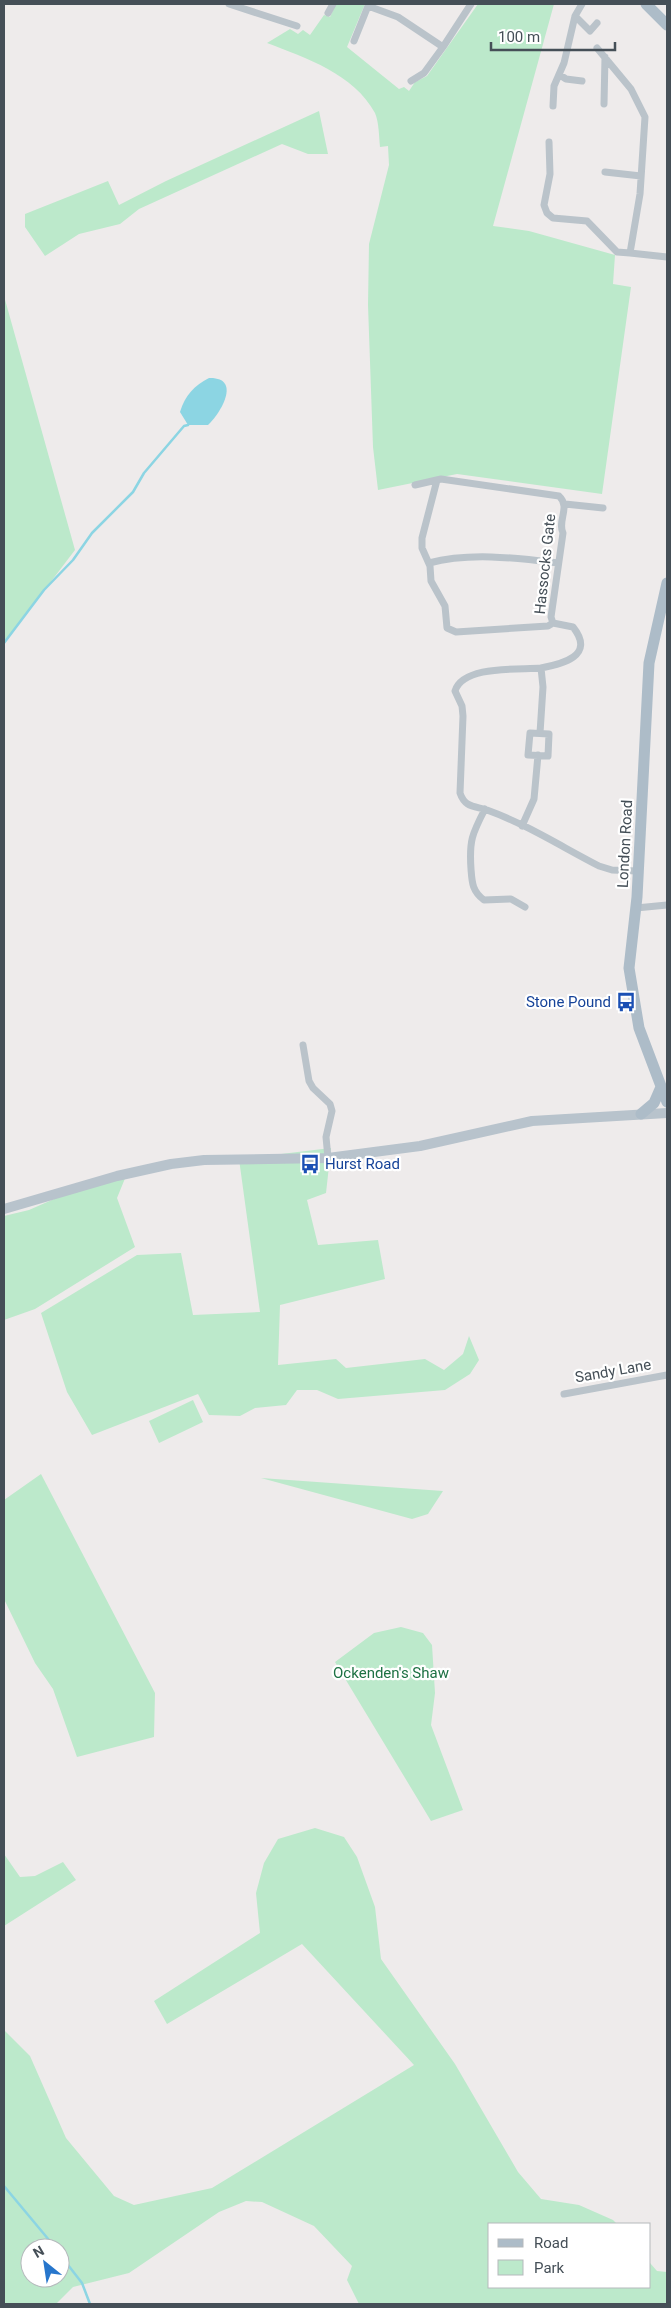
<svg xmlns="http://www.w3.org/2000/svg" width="671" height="2308" font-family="Roboto,sans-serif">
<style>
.green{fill:#bce9cb;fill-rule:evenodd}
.water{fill:#8cd5e3}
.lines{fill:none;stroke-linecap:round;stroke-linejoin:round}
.stream{stroke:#8cd5e3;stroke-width:2.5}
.street{stroke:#bac3ca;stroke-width:7}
.secondary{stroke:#b8c3cc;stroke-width:10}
.primary{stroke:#adbcc8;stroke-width:11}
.labels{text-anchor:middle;stroke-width:4.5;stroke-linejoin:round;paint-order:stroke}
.street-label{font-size:15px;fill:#454f57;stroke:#fff}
.transit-label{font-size:15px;fill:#164399;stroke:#fff;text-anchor:end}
.park-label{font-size:15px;fill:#1d7143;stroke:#fff}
</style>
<rect width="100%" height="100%" fill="#eeebeb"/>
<!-- green -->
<path class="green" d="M336,4H365L347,47L399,89L404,87L409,91L415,82L427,76L478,4H554L493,226L529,231L615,255L613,284L631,287L602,494L457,474L378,490L373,447L368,305L369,244L389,165L388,146L380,147C379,137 379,122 375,113C354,74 306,58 267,43L290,29L298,34L303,30L310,35L324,15L330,17Z
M319,111L328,154H308L282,144L139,209L120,224L79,234L45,256L25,227V214L108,181L119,205L166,181Z
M4,296L75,550L4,643Z
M331,1148L326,1193L307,1200L318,1245L378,1240L385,1279L280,1305L278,1365L336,1359L346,1368L425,1359L444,1370L463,1354L469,1336L479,1360L470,1374L445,1390L338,1399L317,1390H297L286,1405L255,1408L240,1416L209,1415L198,1394L92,1435L67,1392L41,1313L137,1255L181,1253L193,1315L260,1312L239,1159Z
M126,1176L117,1198L135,1247L35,1309L4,1320V1216L29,1210L70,1192Z
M193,1400L203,1422L159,1443L149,1421Z
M41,1474L155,1693L154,1737L77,1757L53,1689L35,1663L4,1599V1500Z
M261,1478L443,1491L428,1514L412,1519Z
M401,1627L423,1633L432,1645L435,1693L431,1725L463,1810L431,1821L335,1662L374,1633Z
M315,1828L344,1837L357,1857L375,1907L381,1959L455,2064L518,2172L541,2199L579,2205L613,2220L617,2224H490V2287H650V2263L657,2271L667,2272V2304H359L347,2280L352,2266L314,2226L262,2202L246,2201L219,2212L129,2273L73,2287L56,2304H4V2030L30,2056L66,2138L114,2196L134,2205L212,2188L414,2065L302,1944L167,2024L154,2001L260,1933L256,1893L264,1863L278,1839ZM30,2248H60V2278H30Z
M4,1854L20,1877L35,1876L63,1862L76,1880L4,1926Z"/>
<!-- water -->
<path class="water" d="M209,378C242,377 221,413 208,425H188L180,412C185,395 194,386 209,378Z"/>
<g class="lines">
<!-- stream -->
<path class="stream" d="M4,643L44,590L73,560L92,533L133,492L144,473L184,426L188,425
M4,2186L54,2246
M61,2256L82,2283L90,2304"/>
<!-- street -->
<path class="street" d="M229,4L297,26
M369,4L368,6L398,17L443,47L471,4
M582,4L575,16L590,31L597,23
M328,13L333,4
M354,41L368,6
M597,48L631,89L645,117L640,194L630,253L667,257
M560,75L566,79L582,81
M411,81L424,73L443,47
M604,104L605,57
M553,106L554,86L564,63L575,16
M549,142L550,174L544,205L547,213L553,218L587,221L617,252L630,253
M605,172L641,176
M437,480L422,538V548L430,566L431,581L445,606L447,628L456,632L548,626L553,623
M415,485L441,479L559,496C571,507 557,521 563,533L551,617L553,623L573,627C596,656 562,664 541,668L543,687L540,733
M565,504L603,508
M429,563C470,552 516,558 558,563
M541,668C519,670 463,665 455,691L462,706L463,716L460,793C465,808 475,806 487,810C526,824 562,847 599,866L612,870L637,871
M530,733L549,734L548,756L528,755Z
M485,809C472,834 469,841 471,869C472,882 472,891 484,900L511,899L525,907
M522,826L534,799L538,755
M636,908L667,905
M303,1045L309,1081L313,1088L330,1104L332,1111L326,1137L328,1158
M564,1394L667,1375"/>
<!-- secondary -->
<path class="secondary" d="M4,1209L117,1176L171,1164L204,1160L328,1158L420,1146L532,1121L667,1113"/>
<!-- primary -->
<path class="primary" d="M646,4L667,25
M667,583L649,663L637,897L629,968L639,1028L667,1102
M641,1114L654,1103L661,1087"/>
</g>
<!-- icons -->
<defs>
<symbol id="bus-bare" viewBox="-9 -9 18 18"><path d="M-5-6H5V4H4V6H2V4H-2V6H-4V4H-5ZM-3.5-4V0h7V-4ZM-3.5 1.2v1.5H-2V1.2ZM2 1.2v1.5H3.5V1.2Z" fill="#1a4fb4" stroke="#fff" stroke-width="2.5" paint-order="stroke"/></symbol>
</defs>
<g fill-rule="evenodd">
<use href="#bus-bare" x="612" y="988" width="28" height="28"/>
<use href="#bus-bare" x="296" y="1150" width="28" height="28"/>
</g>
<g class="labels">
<!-- street labels -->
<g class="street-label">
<text transform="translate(545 564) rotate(-84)" y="5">Hassocks Gate</text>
<text transform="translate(625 844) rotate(-87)" y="5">London Road</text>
<text transform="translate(613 1371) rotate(-10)" y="5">Sandy Lane</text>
</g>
<!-- transit labels -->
<g class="transit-label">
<text x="611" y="1007">Stone Pound</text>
<text x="325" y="1169" text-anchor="start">Hurst Road</text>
</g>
<!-- park labels -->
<g class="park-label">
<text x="391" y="1678">Ockenden's Shaw</text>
</g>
</g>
<!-- border -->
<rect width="671" height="2308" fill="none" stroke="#454f57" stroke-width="10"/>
<!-- legend -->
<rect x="488" y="2223" width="162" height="65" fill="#ffffff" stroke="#b5b9bc"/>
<rect x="498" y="2239" width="25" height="8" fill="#adbcc8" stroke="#b5b9bc"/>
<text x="534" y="2248" font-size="15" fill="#454f57">Road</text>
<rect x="498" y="2260" width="25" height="15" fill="#bce9cb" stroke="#b5b9bc"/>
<text x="534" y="2273" font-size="15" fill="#454f57">Park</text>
<!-- north arrow -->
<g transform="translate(45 2263) rotate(330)"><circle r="24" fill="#ffffff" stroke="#b5b9bc"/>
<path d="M0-4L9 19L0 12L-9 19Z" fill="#2776cc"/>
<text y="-8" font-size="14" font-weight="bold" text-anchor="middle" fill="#454f57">N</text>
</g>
<!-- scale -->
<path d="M491 42v8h124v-8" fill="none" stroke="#454f57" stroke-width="2.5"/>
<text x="498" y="42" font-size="15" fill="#454f57" stroke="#ffffff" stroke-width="4" paint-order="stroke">100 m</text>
</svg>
